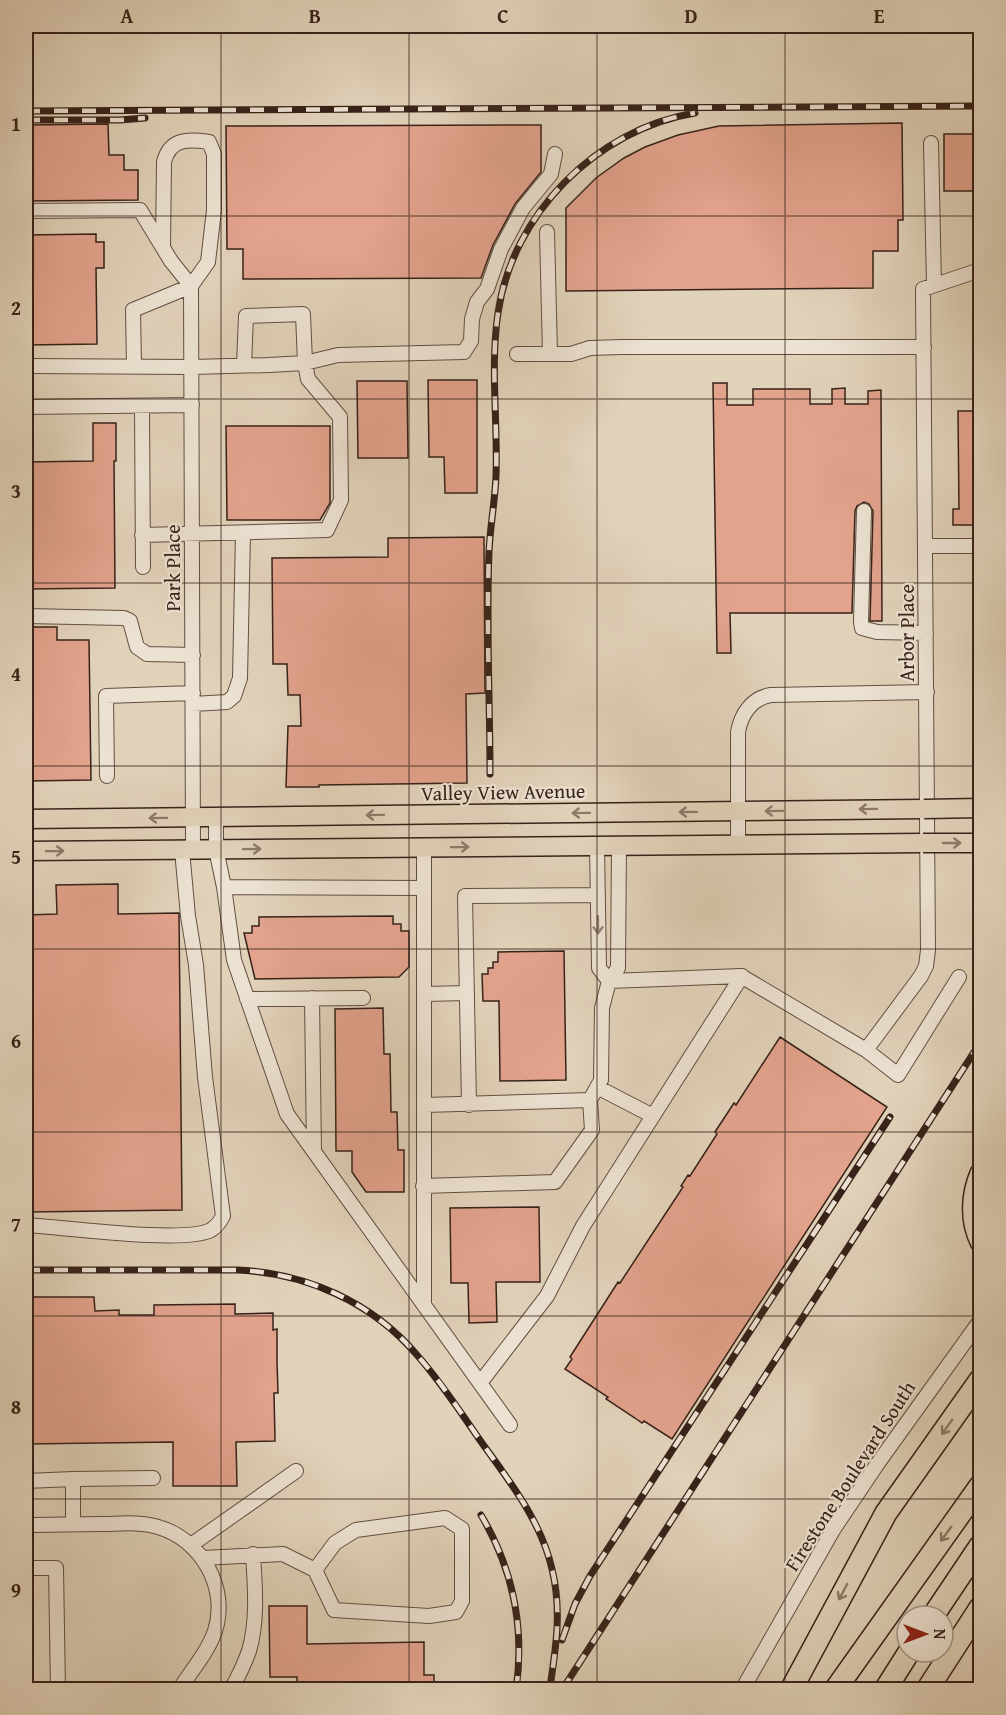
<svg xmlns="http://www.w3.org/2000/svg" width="1006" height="1715" font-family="'Gentium Book Plus',serif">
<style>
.building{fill:#e2a28c;stroke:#372219;stroke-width:1.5}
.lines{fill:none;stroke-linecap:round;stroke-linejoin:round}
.minor-casing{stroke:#624e41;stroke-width:16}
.major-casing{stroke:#372219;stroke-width:21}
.highway-casing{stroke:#372219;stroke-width:24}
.minor{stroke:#ece2d2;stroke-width:14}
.major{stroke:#e1d2ba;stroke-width:18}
.highway{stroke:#e1d2ba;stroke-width:21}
.rail-casing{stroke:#372219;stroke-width:7}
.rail{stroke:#ece2d2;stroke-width:4.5;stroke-dasharray:14;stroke-linecap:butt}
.major-bridge-casing{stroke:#372219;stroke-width:21;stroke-linecap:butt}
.major-bridge{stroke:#e1d2ba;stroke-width:18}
.oneway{stroke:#8c7a6a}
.oneway2{stroke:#928276}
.grid{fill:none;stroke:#372219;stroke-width:1.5;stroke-opacity:0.55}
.labels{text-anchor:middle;stroke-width:4.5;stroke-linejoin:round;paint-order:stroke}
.street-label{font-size:20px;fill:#372219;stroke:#ece2d2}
.neatline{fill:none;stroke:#372219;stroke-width:2}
.grid-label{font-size:20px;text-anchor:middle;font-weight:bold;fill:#372219}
</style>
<rect width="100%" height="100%" fill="#e1d2ba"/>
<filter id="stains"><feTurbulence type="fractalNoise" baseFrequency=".00333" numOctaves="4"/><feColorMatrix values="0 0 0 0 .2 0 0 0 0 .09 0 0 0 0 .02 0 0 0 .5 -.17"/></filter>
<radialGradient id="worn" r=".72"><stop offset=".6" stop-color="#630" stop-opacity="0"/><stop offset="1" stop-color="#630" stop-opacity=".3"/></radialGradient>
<!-- building -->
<path class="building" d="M902,123L903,220H898V251H873V288L566,291V208L596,178L624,158L645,147L678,135L719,126Z
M108,124L109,155H124V170H138V200L26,201V125Z
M541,125V172L515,204L493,245L481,278L243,279V249H227L226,126Z
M944,134H981V191H944Z
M96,234V242H104V268H96L97,344L26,345V235Z
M428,380H477V493H445L444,457H429Z
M357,381H407L408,458H358Z
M713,383H727V405H753V389H810V404H832V389L845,388V404H868V391L881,390L882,621H870L873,511L869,504L864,502L857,506L855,511L852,613H730L731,653H717Z
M958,411H981V525H953V509H959Z
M93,423H116V461H114L115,588L26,589V462L93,461Z
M226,426H330V503L320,520H227Z
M484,537L485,693L466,694L467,783L319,785V787H286L288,726H301L300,695H288L287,664H273L272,558L388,557V538Z
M26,627H57V640H89L91,780L26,781Z
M118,884V914L179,913L182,1210L26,1212V915L57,914L56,885Z
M393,916V924H401V931H409V967L399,977L255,979L244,933H252V926H259V917Z
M564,951L566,1080L500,1081L499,1001H483L482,974H488V968H493V962H498V952Z
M383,1008L384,1054H390L391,1112H397L398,1150H404V1192H366L352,1172V1151H336L335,1009Z
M780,1037L887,1107L672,1439L644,1421L642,1423L635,1418L606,1399L608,1397L565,1369L572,1359L570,1357L618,1282L620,1283L683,1187L681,1186L688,1175L690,1176L717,1134L715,1132L734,1103L736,1105Z
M539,1207L540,1282H496L497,1322L469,1323L468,1283H451L450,1208Z
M26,1297H94L95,1311L119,1310V1315H154V1305L235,1304V1314L273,1313V1330L277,1329V1361L278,1393H274L275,1441L236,1442L237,1486H173V1442L26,1444Z
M269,1606H307V1644L424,1642V1675H434V1689H297V1677H270Z"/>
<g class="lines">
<defs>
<path id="minor" d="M931,143L934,285
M26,211L140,210L171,261L191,286
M547,232L550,354
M191,286L193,850
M517,354H571L590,348L622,347H924
M26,366L192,367L269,365L305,363L338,355L464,352L471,341L472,319L477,302L487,289L501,249L523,208L551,174L555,154
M134,366L133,310L191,286L208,262L214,210V154L209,142C188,139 170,138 164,162L163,247
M142,406L143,567
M26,407L192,405
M864,511L861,622L862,628L877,632L926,633
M142,535L327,530L341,500L340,417L308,379L305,363L303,314L246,316L244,365
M926,546H980
M26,616L124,618L130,621L137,647L147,654L193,655
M193,704L227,702L234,696L240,678L243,533
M107,776L106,696L193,693
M216,817V849L224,887L234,960L287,1114L510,1425
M738,844V732C741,714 752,698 771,695L927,692
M597,845L599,968L609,981
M424,847V1303
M224,887L423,888
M609,981L741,976L866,1050L921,976L926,966L928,950L923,289L980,270
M425,994L467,993
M312,998L314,1151
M247,999L363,998
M866,1050L898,1075L959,977
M597,1087L653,1116
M424,1105L590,1100L601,1080L602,1008L609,981L618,968L619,845
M469,1105L465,896L598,895
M423,1186L555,1182L592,1130L590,1100
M26,1225C62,1227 185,1244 211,1230C217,1226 220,1222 223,1216L205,1077L196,965L188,916L182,850
M480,1383L547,1296L583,1226L742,976
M26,1481L73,1479
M73,1524V1479L153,1478
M26,1525C50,1525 74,1524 99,1524C118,1524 139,1521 158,1527C201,1539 229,1588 215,1631C208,1652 191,1671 179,1690
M191,1545L296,1471
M203,1558L283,1554L315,1570L334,1610L429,1616L456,1612L462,1601V1529L445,1518L356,1530L335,1543L315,1570
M26,1568H56L58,1690
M231,1690C238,1677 244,1665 249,1651C258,1621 255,1586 253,1554
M742,1690L833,1530L878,1463L980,1321"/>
<path id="major" d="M26,819L924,809
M26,851L923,843
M980,1172C970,1195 969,1221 980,1243"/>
<path id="highway" d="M933,1616L980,1546
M791,1690L886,1513L980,1380
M835,1690L980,1486
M885,1690L909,1652
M927,1690L980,1608"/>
</defs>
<!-- minor casing -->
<use href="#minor" class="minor-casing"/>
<!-- major casing -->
<use href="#major" class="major-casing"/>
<!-- highway casing -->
<use href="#highway" class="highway-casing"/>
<!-- minor -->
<use href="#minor" class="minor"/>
<!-- major -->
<use href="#major" class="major"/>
<!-- highway -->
<use href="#highway" class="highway"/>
<defs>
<path id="rail" d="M26,111L980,106
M26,120H120L145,118
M490,774C490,701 486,626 489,552C490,527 495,501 496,476C498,422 490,367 498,313C512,214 597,129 695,113
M26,1270H237C306,1273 372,1302 417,1355C441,1382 461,1413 482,1443C510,1482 541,1521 552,1569C562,1610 556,1647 550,1687
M481,1515C513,1569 525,1627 516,1690
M562,1640L575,1604L590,1576L890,1117
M562,1690L980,1043"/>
</defs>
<!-- rail casing -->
<use href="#rail" class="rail-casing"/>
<!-- rail -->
<use href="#rail" class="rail"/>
<defs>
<path id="major-bridge" d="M924,809L980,808
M923,843H980"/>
</defs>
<!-- major-bridge casing -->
<use href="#major-bridge" class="major-bridge-casing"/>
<!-- major-bridge -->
<use href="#major-bridge" class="major-bridge"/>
</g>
<!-- one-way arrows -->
<defs><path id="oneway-shaft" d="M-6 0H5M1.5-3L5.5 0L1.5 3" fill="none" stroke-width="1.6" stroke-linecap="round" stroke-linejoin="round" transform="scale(1.5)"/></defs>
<g class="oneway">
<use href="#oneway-shaft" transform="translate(868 809) rotate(179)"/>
<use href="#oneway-shaft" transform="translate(774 811) rotate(179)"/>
<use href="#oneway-shaft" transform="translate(688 812) rotate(179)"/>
<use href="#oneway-shaft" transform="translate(581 813) rotate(179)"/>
<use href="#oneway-shaft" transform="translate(375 815) rotate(179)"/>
<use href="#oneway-shaft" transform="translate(158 818) rotate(179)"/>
<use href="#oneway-shaft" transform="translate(952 843)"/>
<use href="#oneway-shaft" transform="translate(460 847) rotate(-1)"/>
<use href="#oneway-shaft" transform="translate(252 849) rotate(-1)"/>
<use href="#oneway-shaft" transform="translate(55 851) rotate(-1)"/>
<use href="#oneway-shaft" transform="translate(947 1427) rotate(125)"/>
<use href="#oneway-shaft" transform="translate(946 1534) rotate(126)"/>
<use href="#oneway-shaft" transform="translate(843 1592) rotate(118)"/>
</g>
<use class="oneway2" href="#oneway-shaft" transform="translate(598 925) rotate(89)"/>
<!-- grid -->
<path class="grid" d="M221,26V1690M409,26V1690M597,26V1690M785,26V1690M26,216H980M26,399H980M26,583H980M26,766H980M26,949H980M26,1132H980M26,1316H980M26,1499H980"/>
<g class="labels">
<!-- street labels -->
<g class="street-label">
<text transform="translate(173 568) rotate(-90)" y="7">Park Place</text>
<text transform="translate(907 633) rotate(-90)" y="7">Arbor Place</text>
<text transform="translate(503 792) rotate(-1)" y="7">Valley View Avenue</text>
<text transform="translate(850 1476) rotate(-57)" y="7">Firestone Boulevard South</text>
</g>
</g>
<!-- margin -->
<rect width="1006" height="1715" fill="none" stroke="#e1d2ba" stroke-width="66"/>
<!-- north arrow -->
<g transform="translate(925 1634) rotate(90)"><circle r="28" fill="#ece2d2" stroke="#a49588" stroke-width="1.5"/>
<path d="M0-4.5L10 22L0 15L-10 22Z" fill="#8f2418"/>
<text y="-9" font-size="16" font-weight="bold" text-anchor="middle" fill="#372219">N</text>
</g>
<rect x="33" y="33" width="940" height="1649" class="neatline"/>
<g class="grid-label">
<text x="127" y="23">A</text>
<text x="315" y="23">B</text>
<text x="503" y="23">C</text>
<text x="691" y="23">D</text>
<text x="879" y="23">E</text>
<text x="16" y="131">1</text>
<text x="16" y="315">2</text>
<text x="16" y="498">3</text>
<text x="16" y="681">4</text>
<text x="16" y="864">5</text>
<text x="16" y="1048">6</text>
<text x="16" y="1231">7</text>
<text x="16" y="1414">8</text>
<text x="16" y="1597">9</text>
</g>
<rect width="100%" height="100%" filter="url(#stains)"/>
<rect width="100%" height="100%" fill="url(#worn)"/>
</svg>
